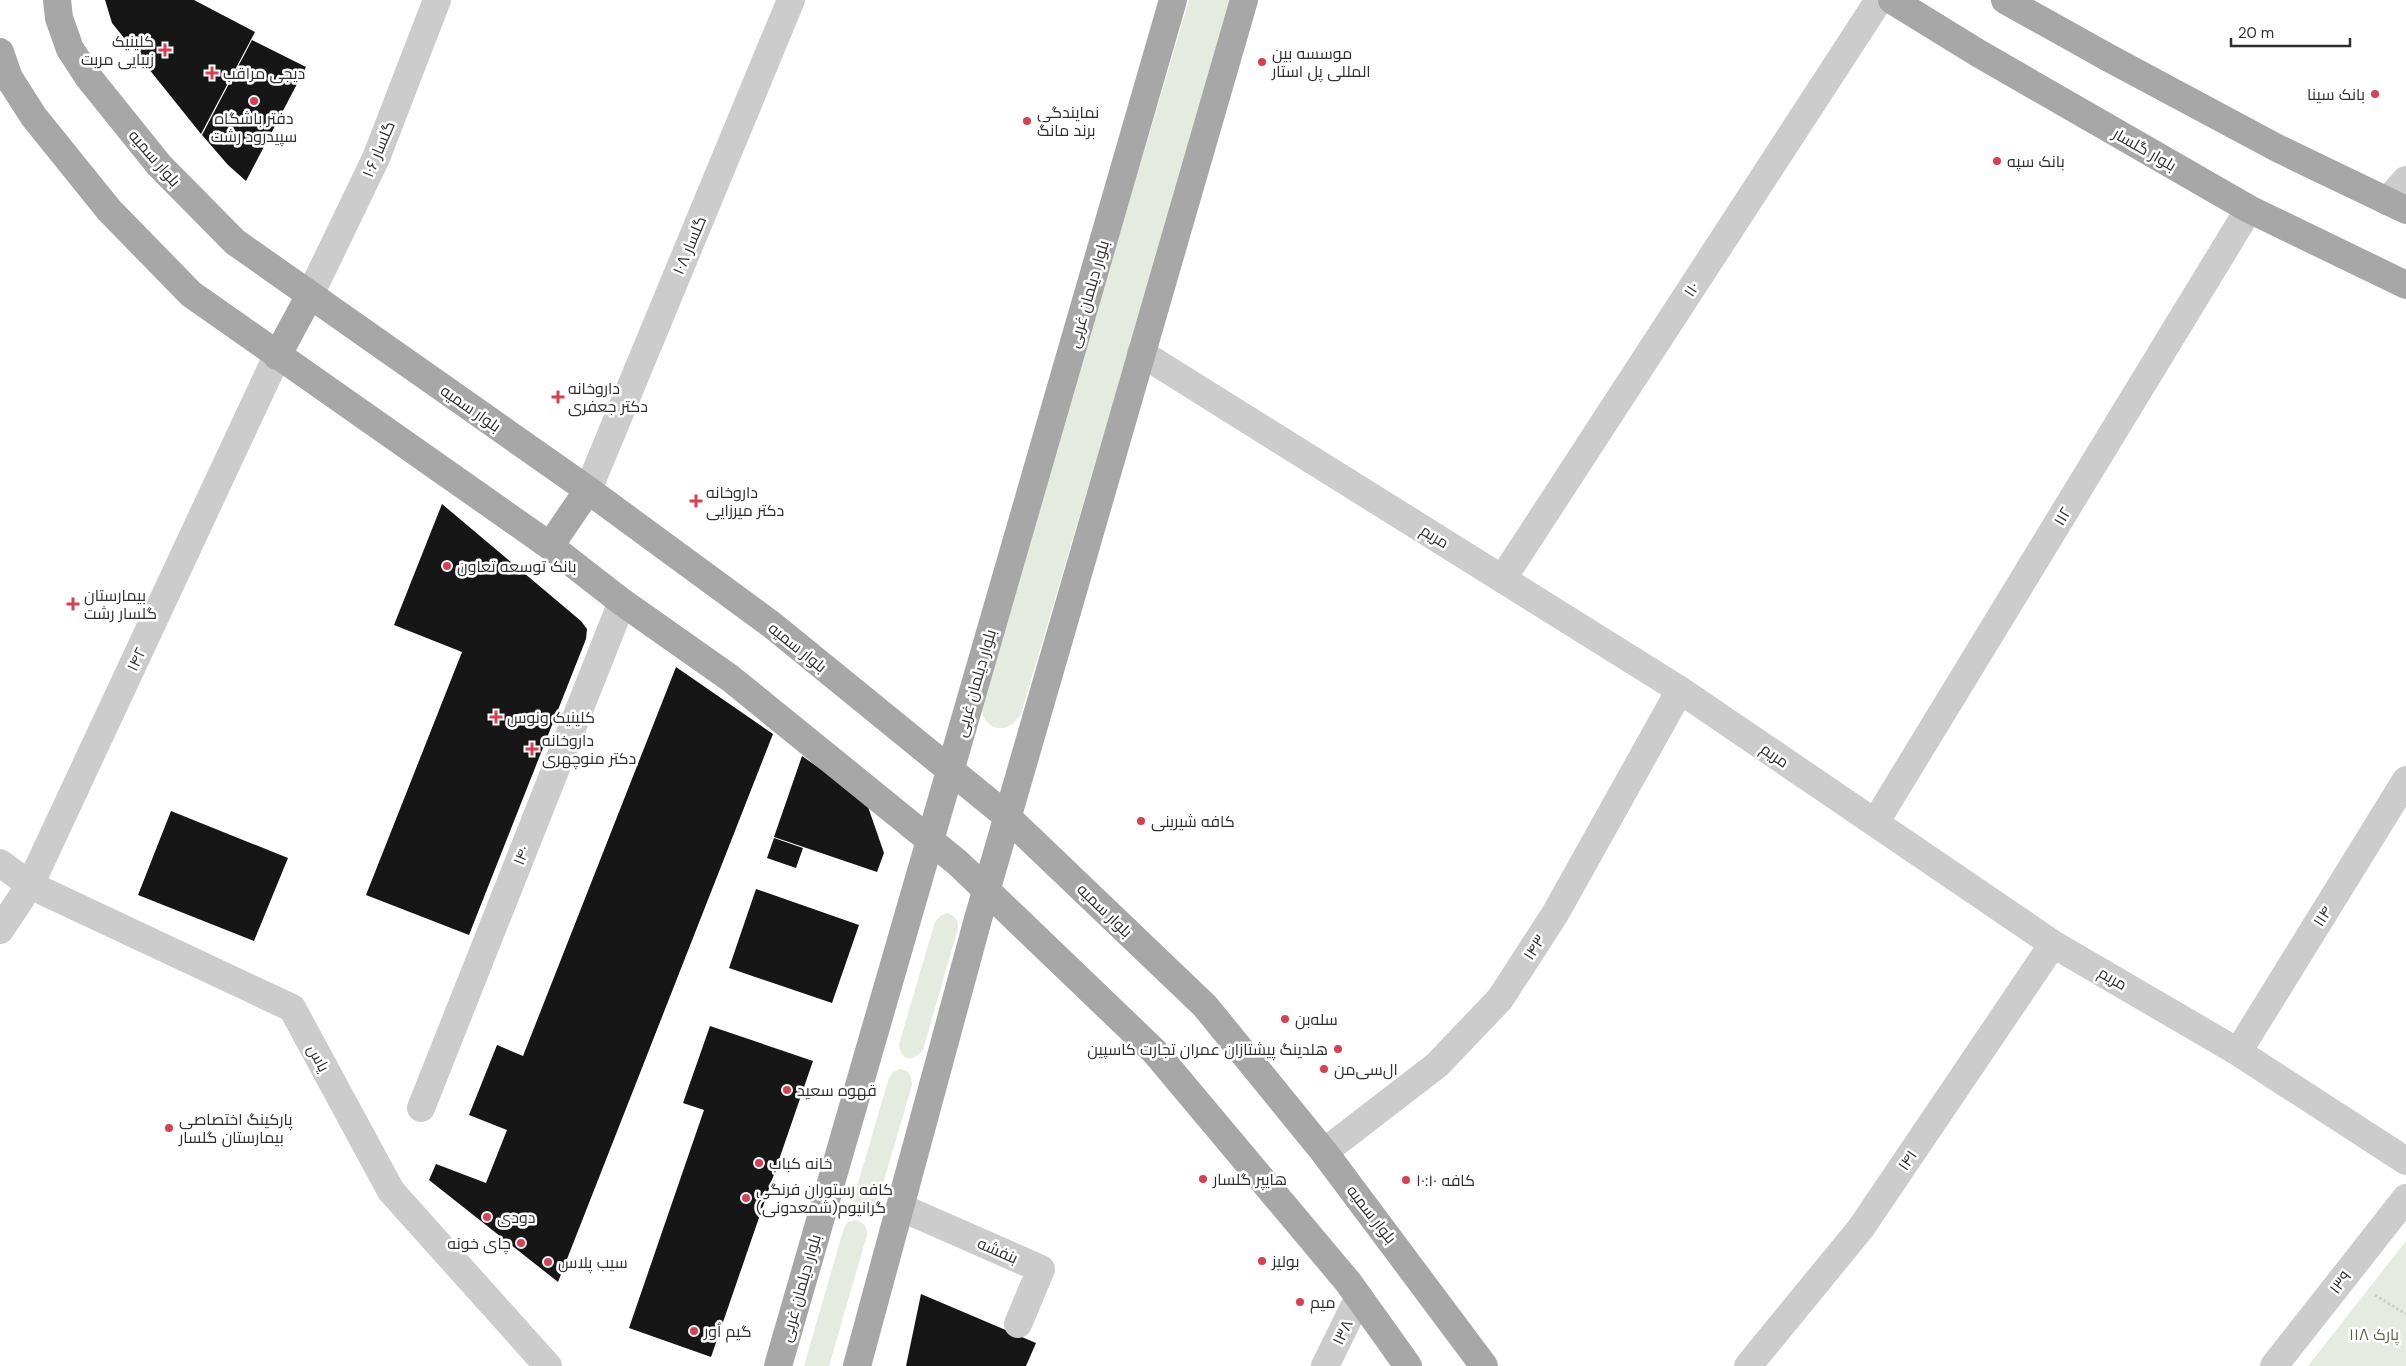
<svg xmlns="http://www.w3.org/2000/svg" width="2406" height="1366" font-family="'DM Sans',Cairo,sans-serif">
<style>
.green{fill:#e5ebde}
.building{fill:#161616}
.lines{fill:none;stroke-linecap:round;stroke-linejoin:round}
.path{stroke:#ccc;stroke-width:3;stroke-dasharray:2.5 2.5;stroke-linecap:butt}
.minor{stroke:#ccc;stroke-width:28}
.major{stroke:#a7a7a7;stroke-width:28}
.poi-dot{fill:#d93e51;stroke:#fff;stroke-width:2}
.labels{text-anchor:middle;stroke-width:5;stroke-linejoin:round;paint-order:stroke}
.poi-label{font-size:16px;fill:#2f2f2f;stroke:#fff;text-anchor:start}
.street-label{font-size:16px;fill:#2f2f2f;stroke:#fff}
.park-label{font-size:16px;fill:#54673f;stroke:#fff}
</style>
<rect width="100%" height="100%" fill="#fff"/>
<!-- green -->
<path class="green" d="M1189,0H1232L1021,714C1006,738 981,730 981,702Z
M947,913C955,916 958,919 958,928L923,1050C913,1063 900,1060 899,1044L935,922L940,916Z
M900,1069L907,1071L911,1077L912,1085L876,1207C868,1219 854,1216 853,1200L889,1078L893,1072Z
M855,1220C864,1222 867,1226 867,1235L829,1366H804L844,1228L848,1222Z
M2406,1241V1366H2308Z"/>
<!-- building -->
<path class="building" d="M105,0H194L255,32L201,134L112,23Z
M252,40L306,67L246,181L228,165L202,135Z
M442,504L581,621L587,629L586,639L469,935L366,895L462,652L394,625Z
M676,667L773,734L558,1282L429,1180L436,1164L486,1183L507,1130L469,1115L497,1045L523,1056Z
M802,756L866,801L884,853L877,872L774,837Z
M171,811L288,858L254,941L138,895Z
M774,838L803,848L796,868L767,858Z
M756,889L859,925L832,1003L729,968Z
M710,1026L813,1061L711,1357L629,1328L704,1110L683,1103Z
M921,1294L1036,1343L1026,1366H906Z"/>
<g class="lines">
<!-- path -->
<path class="path" d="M2375,1295L2406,1314"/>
<!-- minor -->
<path class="minor" d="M2387,201L2406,180
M310,295L376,158L437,0
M1141,353L1680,690L2053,944L2238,1052L2406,1161
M588,490L791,0
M1503,578L1879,0
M1875,823L2249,209
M0,863L30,885L292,1008L391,1191L548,1366
M0,930L30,885L277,356
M2238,1052L2406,780
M421,1108L622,602
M1324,1152L1437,1065L1500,999L1555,914L1680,690
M900,1207L1041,1269L1018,1324
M1325,1366L1359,1297
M1748,1366L1861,1228L2053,944
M2274,1366L2406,1198"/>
<!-- major -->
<path class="major" d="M57,0L59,18L70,49L89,78L159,165L235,242L588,490L772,625L1003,813L1205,1006L1324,1152L1484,1366
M1892,0L1978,53L2249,209L2406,285
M2005,0L2109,58L2279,149L2406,210
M0,52L9,78L34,117L109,210L191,294L550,546L622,602L730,678L958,863L1155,1052L1348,1282L1408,1366
M277,356L310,295
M550,546L588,490
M778,1366L1173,0
M857,1366L978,919L1244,0"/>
</g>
<!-- markers -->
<g class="poi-dot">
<path d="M162.5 42.5h5v5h5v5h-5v5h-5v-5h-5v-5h5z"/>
<circle cx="1262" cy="62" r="5"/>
<path d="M209.5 65.5h5v5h5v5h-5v5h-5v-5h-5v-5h5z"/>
<circle cx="2375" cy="94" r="5"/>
<circle cx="254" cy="101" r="5"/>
<circle cx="1027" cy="121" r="5"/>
<circle cx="1997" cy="161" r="5"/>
<path d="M555.5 389.5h5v5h5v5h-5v5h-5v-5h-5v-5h5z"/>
<path d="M693.5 493.5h5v5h5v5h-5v5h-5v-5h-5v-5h5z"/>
<circle cx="447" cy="566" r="5"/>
<path d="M70.5 596.5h5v5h5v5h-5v5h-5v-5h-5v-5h5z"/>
<path d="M493.5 709.5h5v5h5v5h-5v5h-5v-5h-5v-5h5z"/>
<path d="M529.5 741.5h5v5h5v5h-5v5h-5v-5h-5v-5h5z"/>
<circle cx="1141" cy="821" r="5"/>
<circle cx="1285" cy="1019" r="5"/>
<circle cx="1338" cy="1049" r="5"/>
<circle cx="1324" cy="1069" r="5"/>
<circle cx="787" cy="1090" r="5"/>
<circle cx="169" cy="1128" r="5"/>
<circle cx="759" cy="1163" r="5"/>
<circle cx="1203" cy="1179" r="5"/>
<circle cx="1406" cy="1180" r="5"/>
<circle cx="746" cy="1198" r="5"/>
<circle cx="487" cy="1217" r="5"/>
<circle cx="521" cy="1243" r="5"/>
<circle cx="1262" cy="1261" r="5"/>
<circle cx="548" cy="1262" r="5"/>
<circle cx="1300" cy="1302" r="5"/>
<circle cx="694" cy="1331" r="5"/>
</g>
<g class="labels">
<!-- poi labels -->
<g class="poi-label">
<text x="154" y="47" text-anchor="end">کلینیک<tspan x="154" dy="18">زیبایی مریت</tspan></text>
<text x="1272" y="59">موسسه بین<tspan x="1272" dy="18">المللی پل استار</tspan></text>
<text x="223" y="79">دیجی مراقب</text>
<text x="2365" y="100" text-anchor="end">بانک سینا</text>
<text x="1037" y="118">نمایندگی<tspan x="1037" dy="18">برند مانگ</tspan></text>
<text x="254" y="124" text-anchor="middle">دفتر باشگاه<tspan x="254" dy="18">سپیدرود رشت</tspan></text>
<text x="2007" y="167">بانک سپه</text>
<text x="568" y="394">داروخانه<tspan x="568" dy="18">دکتر جعفری</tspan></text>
<text x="706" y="498">داروخانه<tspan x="706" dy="18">دکتر میرزایی</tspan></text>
<text x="457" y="572">بانک توسعه تعاون</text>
<text x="84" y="601">بیمارستان<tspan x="84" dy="18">گلسار رشت</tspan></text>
<text x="507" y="723">کلینیک ونوس</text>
<text x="542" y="746">داروخانه<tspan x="542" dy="18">دکتر منوچهری</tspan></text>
<text x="1151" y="827">کافه شیرینی</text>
<text x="1295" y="1025">سله‌بن</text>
<text x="1328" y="1055" text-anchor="end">هلدینگ پیشتازان عمران تجارت کاسپین</text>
<text x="1334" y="1075">ال‌سی‌من</text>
<text x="797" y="1096">قهوه سعید</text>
<text x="179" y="1125">پارکینگ اختصاصی<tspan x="179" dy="18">بیمارستان گلسار</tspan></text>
<text x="769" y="1169">خانه کباب</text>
<text x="1213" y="1185">هایپر گلسار</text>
<text x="1416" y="1186">کافه ۱۰:۱۰</text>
<text x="756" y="1195">کافه رستوران فرنگی<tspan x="756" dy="18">گرانیوم(شمعدونی)</tspan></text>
<text x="497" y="1223">دودی</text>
<text x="511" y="1249" text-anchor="end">چای خونه</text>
<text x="1272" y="1267">بولیز</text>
<text x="558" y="1268">سیب پلاس</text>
<text x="1310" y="1308">میم</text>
<text x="704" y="1337">گیم اُور</text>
</g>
<!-- street labels -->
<g class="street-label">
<text transform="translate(378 149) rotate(-67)" y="6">گلسار ۱۰۶</text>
<text transform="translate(2145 149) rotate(30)" y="6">بلوار گلسار</text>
<text transform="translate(155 158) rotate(49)" y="6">بلوار سمیه</text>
<text transform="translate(689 245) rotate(-67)" y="6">گلسار ۱۰۸</text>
<text transform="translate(1691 289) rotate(-57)" y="6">۱۱۰</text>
<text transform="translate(1088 294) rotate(-74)" y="6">بلوار دیلمان غربی</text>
<text transform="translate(471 408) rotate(35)" y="6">بلوار سمیه</text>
<text transform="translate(2062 516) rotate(-59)" y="6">۱۱۲</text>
<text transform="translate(1435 536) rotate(32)" y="6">مریم</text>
<text transform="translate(798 647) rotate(39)" y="6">بلوار سمیه</text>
<text transform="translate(136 659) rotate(-65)" y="6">۱۴۲</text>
<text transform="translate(975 683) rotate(-74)" y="6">بلوار دیلمان غربی</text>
<text transform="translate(1775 755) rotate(35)" y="6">مریم</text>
<text transform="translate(521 855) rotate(-68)" y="6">۱۴۰</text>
<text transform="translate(1105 910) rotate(44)" y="6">بلوار سمیه</text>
<text transform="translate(2322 916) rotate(-58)" y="6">۱۱۴</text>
<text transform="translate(1534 947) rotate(-57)" y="6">۱۴۳</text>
<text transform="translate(2113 978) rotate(30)" y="6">مریم</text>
<text transform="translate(319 1058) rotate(62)" y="6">یاس</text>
<text transform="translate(1907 1160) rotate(-56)" y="6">۱۴۱</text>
<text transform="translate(1372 1214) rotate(52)" y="6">بلوار سمیه</text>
<text transform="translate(998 1250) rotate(24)" y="6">بنفشه</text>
<text transform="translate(2340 1282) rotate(-52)" y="6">۱۳۹</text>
<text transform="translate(800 1288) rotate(-74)" y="6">بلوار دیلمان غربی</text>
<text transform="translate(1342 1332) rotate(-64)" y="6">۱۳۸</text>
</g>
<!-- park labels -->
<g class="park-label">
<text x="2374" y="1340">پارک ۱۱۸</text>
</g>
</g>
<!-- scale -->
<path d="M2231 38v8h119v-8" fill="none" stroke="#2f2f2f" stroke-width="2.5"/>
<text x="2238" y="38" font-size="15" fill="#2f2f2f" stroke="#ffffff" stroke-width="4" paint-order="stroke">20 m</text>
</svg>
